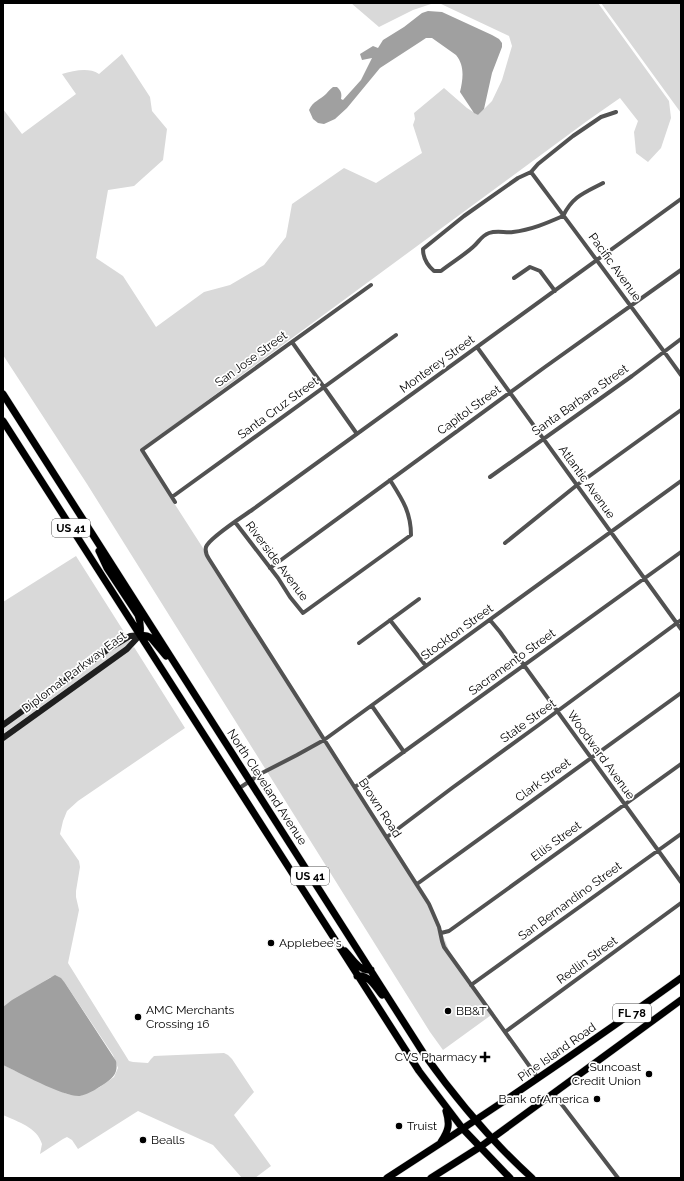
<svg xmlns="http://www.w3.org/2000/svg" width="684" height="1181" font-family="Raleway,sans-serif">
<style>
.green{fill:#d9d9d9}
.water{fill:#a0a0a0}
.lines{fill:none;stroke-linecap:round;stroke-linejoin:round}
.primary-casing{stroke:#dbdbdb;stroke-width:8}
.street{stroke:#525252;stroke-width:4}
.secondary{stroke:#1f1f1f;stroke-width:6}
.primary{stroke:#000;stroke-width:7}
.poi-dot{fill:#000;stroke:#fff;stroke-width:1.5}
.labels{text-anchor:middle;stroke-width:3.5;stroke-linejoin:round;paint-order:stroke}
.shield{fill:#fff;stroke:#4c4c4c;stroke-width:1}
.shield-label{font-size:11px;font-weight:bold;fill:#000}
.street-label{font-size:12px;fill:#000;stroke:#fff}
.poi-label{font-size:12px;fill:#000;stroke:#fff;text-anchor:start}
</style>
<rect width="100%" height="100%" fill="#fff"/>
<!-- green -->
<path class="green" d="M351,3H434L413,10L379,27Z
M439,3H598L669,101L671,118L661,148L648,162L636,153L634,132L638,121L620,98L587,121L140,450L429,900L450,953L494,1013L443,1050L430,1032L87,484L3,355V109L22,134L76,94L62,74C74,71 88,67 99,74L122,54L150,97L152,111L167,129L163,160L134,186L108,190L96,258L123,276L156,327L204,292L230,285L264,265L286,237L292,204L344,168L376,183L422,153L413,125L415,119L414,113L444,88L467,108L478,115L492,101L502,80L512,46L509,36Z
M601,3H681V113Z
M76,556L126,635L105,647L3,722V602Z
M129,640L131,642L126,646L3,734V729L108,652Z
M134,647L185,728L78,801L67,811L63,821L60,834L79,861L80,867L76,891V897L79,910L68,963L129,1061L133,1062L148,1063L151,1059L154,1056L224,1053L228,1055L232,1059L254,1092L234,1115L271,1166L255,1178H242L213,1145L138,1111L78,1149L72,1140L67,1137L63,1139L40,1154L42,1144C37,1127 18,1122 3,1115V1065L67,1094L80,1096L100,1087L114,1077L118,1068L113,1055L65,983L51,977L3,1007V741Z"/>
<!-- water -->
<path class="water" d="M428,11L442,12L492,35L499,39L502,43V47L492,73L484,109L478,115L474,113L460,92C463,79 465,66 456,55L432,38H426L420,42L380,68L347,108L335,119L324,124L318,123L313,119L309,110C313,101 320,100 326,94C328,92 330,89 333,87H337C341,91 342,93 341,99L343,100L361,80L372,58L362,60L360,54L373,46L378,48L383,40L404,27L422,13Z
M55,975L61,978L65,983L116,1061C118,1071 115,1076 107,1082C100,1087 89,1094 80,1096C66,1098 18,1072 3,1065V1007L12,1000Z"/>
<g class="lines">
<defs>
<path id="primary" d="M3,394L424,1054C456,1099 491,1141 532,1178
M3,421L419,1071L463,1129L510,1178
M99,551L107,568L138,615C141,622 141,627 140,635
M140,635L147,636L151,638L166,656
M345,951C353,959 358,971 371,970
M357,976C369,974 376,988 382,995
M441,1142C449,1130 450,1124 446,1111
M387,1178C487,1114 585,1047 681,978
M431,1178L480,1147L681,1000"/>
</defs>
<!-- primary casing -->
<use href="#primary" class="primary-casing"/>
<!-- street -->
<path class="street" d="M531,172C581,239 632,307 681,375
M603,183C584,193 573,196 563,216C547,223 531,230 513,232C505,233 497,230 489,233C481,236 479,242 473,247C463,256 451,263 441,271H434C427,265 423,259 423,249L464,216L518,178L531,172L538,164L573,136L601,117L616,112
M514,278L530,267L540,271L555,291
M292,342L357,434
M477,347L681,629
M490,477L632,376L681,339
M172,497L396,335
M175,502L142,450L371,285
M235,522L278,578L290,597L303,613L411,535C411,512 402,499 390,480
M505,543L577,485L681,410
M270,568L545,367L681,270
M390,620L426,666
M490,620L500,632L681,882
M359,643L419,599
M372,706L404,752
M355,787L681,552
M238,789L262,773L297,755L324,740L681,481
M387,837L452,788L540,724L681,620
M417,884L681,693
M441,933L449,931L681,764
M471,985L681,834
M505,1032L681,903
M538,1078L444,947L442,941L439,927L429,904L209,559C207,556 205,551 206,547C209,538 242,517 252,510L681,199
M553,1093L618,1178"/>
<!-- secondary -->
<path class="secondary" d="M3,725L107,650L130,636L140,635
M3,738L127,649L140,635"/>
<!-- primary -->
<use href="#primary" class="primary"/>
</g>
<!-- markers -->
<g class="poi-dot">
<circle cx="271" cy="943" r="4"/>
<circle cx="448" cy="1011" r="4"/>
<circle cx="138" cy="1017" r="4"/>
<path d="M483 1051h4v4h4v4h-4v4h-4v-4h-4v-4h4z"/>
<circle cx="649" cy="1074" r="4"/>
<circle cx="597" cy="1099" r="4"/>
<circle cx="399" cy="1126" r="4"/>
<circle cx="143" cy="1140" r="4"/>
</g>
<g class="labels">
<!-- shield labels -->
<g class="shield">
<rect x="52" y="519" width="38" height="18" rx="3"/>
<rect x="291" y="867" width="38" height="18" rx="3"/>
<rect x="613" y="1004" width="38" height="18" rx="3"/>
</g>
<g class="shield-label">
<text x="71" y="532">US 41</text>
<text x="310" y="880">US 41</text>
<text x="632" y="1017">FL 78</text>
</g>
<!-- street labels -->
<g class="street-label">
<text transform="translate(615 267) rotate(54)" y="4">Pacific Avenue</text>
<text transform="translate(251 359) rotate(-36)" y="4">San Jose Street</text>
<text transform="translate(437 364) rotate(-36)" y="4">Monterey Street</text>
<text transform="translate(580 400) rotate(-35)" y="4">Santa Barbara Street</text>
<text transform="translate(278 408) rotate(-36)" y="4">Santa Cruz Street</text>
<text transform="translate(469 410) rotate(-36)" y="4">Capitol Street</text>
<text transform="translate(587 482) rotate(54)" y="4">Atlantic Avenue</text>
<text transform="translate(277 561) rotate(53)" y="4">Riverside Avenue</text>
<text transform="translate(457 632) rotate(-36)" y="4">Stockton Street</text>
<text transform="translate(512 662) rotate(-36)" y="4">Sacramento Street</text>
<text transform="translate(74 672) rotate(-37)" y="4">Diplomat Parkway East</text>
<text transform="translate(528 721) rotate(-36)" y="4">State Street</text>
<text transform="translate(601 755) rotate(54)" y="4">Woodward Avenue</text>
<text transform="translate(543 780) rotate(-36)" y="4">Clark Street</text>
<text transform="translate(267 787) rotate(57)" y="4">North Cleveland Avenue</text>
<text transform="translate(380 808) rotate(57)" y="4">Brown Road</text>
<text transform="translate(556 841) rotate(-36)" y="4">Ellis Street</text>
<text transform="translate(570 901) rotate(-36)" y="4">San Bernandino Street</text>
<text transform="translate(587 960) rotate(-36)" y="4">Redlin Street</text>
<text transform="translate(557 1052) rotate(-35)" y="4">Pine Island Road</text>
</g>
<!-- poi labels -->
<g class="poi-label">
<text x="279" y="947">Applebee's</text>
<text x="146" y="1014">AMC Merchants<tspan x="146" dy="14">Crossing 16</tspan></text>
<text x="456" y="1015">BB&amp;T</text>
<text x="477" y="1061" text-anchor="end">CVS Pharmacy</text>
<text x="641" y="1071" text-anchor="end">Suncoast<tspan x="641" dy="14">Credit Union</tspan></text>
<text x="589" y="1103" text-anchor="end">Bank of America</text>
<text x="407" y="1130">Truist</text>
<text x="151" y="1144">Bealls</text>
</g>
</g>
<!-- border -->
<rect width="684" height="1181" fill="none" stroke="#000000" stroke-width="8"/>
</svg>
